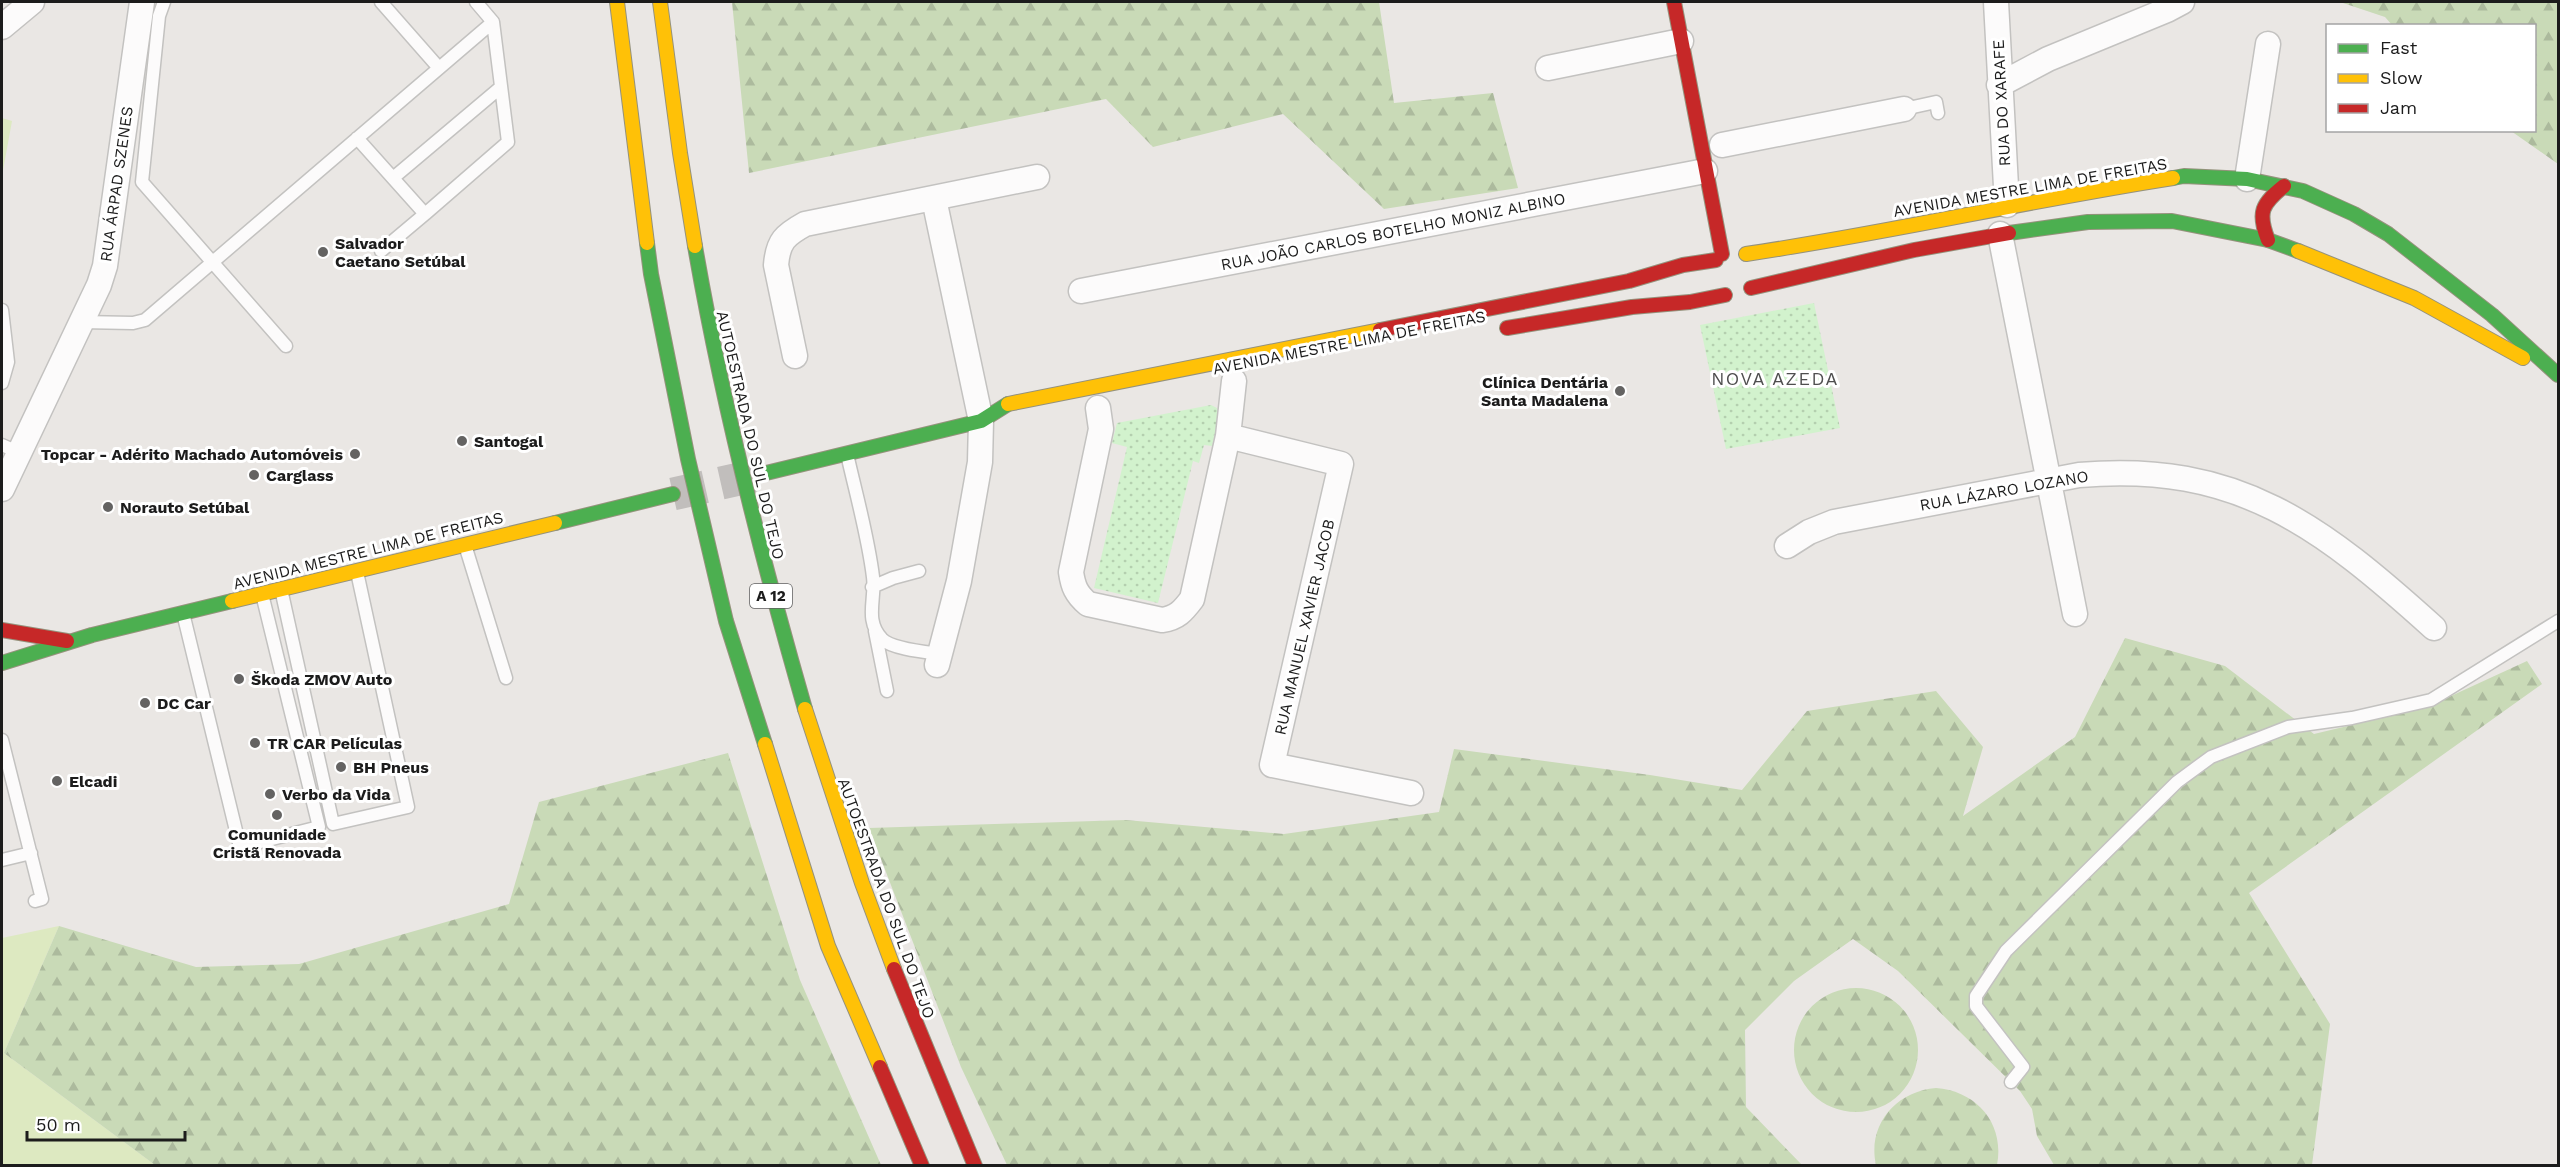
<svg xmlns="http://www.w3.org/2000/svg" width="2560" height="1167" font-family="'Work Sans',sans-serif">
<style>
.grass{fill:#dde9c1}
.forest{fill:url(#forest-firs)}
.park{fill:url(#park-dots)}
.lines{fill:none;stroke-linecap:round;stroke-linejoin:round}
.secondary-tunnel{stroke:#c1bebc;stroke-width:33;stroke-dasharray:33 16;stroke-linecap:butt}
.lane-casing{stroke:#c3c2c0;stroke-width:15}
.street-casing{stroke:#c3c2c0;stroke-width:27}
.fast-casing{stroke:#95927c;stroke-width:16}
.slow-casing{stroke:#95927c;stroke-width:16}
.jam-casing{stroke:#95927c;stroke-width:16}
.lane{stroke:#fcfbfb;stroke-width:12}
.street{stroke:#fcfbfb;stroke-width:24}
.fast{stroke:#4caf50;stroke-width:14}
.slow{stroke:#ffc107;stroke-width:14}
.jam{stroke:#c62828;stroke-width:14}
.poi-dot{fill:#646362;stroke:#fff;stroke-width:2}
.labels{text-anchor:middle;stroke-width:6;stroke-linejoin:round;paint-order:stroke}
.shield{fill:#fff;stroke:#606060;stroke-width:1.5}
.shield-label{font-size:15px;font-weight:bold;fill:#1c1c1c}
.street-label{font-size:16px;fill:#1c1c1c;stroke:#fff}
.poi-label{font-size:16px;font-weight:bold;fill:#1c1c1c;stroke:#fff;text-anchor:start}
.neighbourhood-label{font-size:18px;letter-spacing:1.5px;fill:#4f4f4f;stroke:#fff}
</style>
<defs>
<pattern id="forest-firs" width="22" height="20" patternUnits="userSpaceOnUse" patternTransform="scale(1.5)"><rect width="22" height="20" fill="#c9dab7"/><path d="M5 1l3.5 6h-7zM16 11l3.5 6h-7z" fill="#acba9d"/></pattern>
<pattern id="park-dots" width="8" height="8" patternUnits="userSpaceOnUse" patternTransform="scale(1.5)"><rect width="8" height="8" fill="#d2f2cd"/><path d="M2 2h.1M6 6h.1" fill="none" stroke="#b4cfaf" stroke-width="1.8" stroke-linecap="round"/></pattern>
</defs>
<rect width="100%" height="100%" fill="#eae7e4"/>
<!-- grass -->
<path class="grass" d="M2,118L12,121L2,176Z
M59,926L4,1053L155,1165H2V938Z"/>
<!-- forest -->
<path class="forest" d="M732,2H1379L1394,103L1493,93L1518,188L1384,209L1283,114L1153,147L1106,99L749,173Z
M2340,2H2558V164L2511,131L2534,130V26L2392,25L2385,17Z
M2125,638L2225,666L2314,734L2427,707L2527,661L2542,684L2249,893L2330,1024L2312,1165H2054L2037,1136L2032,1109L2020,1091L1898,971L1853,939L1794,981L1745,1030L1746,1107L1802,1165H1007L961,1067L869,828L1126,820L1284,834L1439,812L1454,749L1650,775L1742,790L1807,711L1936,691L1983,747L1963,816L2075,737Z
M728,753L800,980L881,1165H155L4,1053L59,926L196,967L299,964L509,904L539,802Z
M1794 1050a62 62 0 1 1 124 0a62 62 0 1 1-124 0Z
M1936,1088C1977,1091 2005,1124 1997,1165H1876C1867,1125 1896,1091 1936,1088Z"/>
<!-- park -->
<path class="park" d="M1814,303L1840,428L1726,449L1700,325Z
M1211,405L1217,408L1219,416L1212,446L1204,445L1199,463L1193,461L1158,603L1094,588L1127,447L1112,443L1117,423Z"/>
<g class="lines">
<!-- secondary-tunnel -->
<path class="secondary-tunnel" d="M673,494L766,473"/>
<defs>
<path id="lane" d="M164,2L159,16L142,182L286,346
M381,2L439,68
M1904,109L1936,102L1938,113
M357,138L425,214L508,142L493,22
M393,178L501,87
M381,251L425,214
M2,310L8,362L2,383
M81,322L133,323L145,320L493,22L476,2
M2,445L18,452
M847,454C856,494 868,536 873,577C876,599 864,620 882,639C892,649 925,652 940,654
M465,545L506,678
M872,587L893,578L919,571
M281,589L333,824L408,807L357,572
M183,613L240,847L319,827L262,594
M875,631L887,691
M2,740L42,899L35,901
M2,860L31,853
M2011,1082L2023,1067L1976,1006V996L2006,951L2177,782L2211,757L2288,727L2352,718L2431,700L2558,621"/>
<path id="street" d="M1996,2L2007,205
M2,27L32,2
M1548,68L1681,41
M1999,85L2048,59L2167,10L2182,2
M1722,145L1904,109
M2247,179L2268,44
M934,199L981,421L980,462L959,581L937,665
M2000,234L2075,614
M1081,291L1705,171
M795,356L776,265C778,241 785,235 805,224L1037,177
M1098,408L1101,429L1071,572C1073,586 1076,594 1088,604L1162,620C1177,618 1183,611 1192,599L1228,436L1234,381
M1228,436L1341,464L1272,765L1411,793
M2,489L99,285L105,266L142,2
M1787,546L1809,532L1834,522L2079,475C2238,461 2322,527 2434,628"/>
<path id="fast" d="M2173,178L2184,176L2247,179L2303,191L2354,214L2388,234L2492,315L2558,375
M2009,233L2088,222L2172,221L2268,240L2298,251
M647,243L651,274L688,459L726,621L765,744
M695,246C722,403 761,556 805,709
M766,473L981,421L1008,404
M555,523L673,494
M2,663L92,635L232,601"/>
<path id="slow" d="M617,2L647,243
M660,2L680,153L695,246
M2298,251L2414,298L2523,358
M1746,254C1889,233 2030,200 2173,178
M1008,404L1380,330
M232,601L555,523
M805,709L862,883L894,969
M765,744L828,946L880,1067"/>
<path id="jam" d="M1674,2L1722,254
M2268,240C2257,212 2262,204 2284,186
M1751,288L1914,250L2009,233
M1507,328L1632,307L1690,302L1725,295
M1380,330L1629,281L1683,265L1716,260
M2,630L67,641
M894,969L975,1166
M880,1067L922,1166"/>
</defs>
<!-- lane casing -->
<use href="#lane" class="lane-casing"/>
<!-- street casing -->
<use href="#street" class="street-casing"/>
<!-- fast casing -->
<use href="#fast" class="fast-casing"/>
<!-- slow casing -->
<use href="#slow" class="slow-casing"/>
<!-- jam casing -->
<use href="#jam" class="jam-casing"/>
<!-- lane -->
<use href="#lane" class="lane"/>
<!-- street -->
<use href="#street" class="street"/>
<!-- fast -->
<use href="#fast" class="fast"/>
<!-- slow -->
<use href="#slow" class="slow"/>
<!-- jam -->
<use href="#jam" class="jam"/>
</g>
<!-- markers -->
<g class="poi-dot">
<circle cx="323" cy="252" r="6"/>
<circle cx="1620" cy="391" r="6"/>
<circle cx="462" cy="441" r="6"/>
<circle cx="355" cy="454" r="6"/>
<circle cx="254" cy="475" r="6"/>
<circle cx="108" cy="507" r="6"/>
<circle cx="239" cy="679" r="6"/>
<circle cx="145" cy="703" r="6"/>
<circle cx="255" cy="743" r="6"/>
<circle cx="341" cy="767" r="6"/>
<circle cx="57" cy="781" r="6"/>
<circle cx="270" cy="794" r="6"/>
<circle cx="277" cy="815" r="6"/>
</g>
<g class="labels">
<!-- shield labels -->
<rect class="shield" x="750" y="584" width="42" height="24" rx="4.5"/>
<g class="shield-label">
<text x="771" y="601">A 12</text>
</g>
<!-- street labels -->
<g class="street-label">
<text transform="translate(2001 103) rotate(-93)" y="6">RUA DO XARAFE</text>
<text transform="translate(116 184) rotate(-82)" y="6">RUA ÁRPAD SZENES</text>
<text transform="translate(2030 187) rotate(-10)" y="6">AVENIDA MESTRE LIMA DE FREITAS</text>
<text transform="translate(1393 231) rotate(-11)" y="6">RUA JOÃO CARLOS BOTELHO MONIZ ALBINO</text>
<text transform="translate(1349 342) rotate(-11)" y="6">AVENIDA MESTRE LIMA DE FREITAS</text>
<text transform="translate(751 435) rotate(77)" y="6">AUTOESTRADA DO SUL DO TEJO</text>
<text transform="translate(2004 490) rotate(-10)" y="6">RUA LÁZARO LOZANO</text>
<text transform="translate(368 550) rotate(-14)" y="6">AVENIDA MESTRE LIMA DE FREITAS</text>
<text transform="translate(1304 627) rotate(-77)" y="6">RUA MANUEL XAVIER JACOB</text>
<text transform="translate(887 898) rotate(70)" y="6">AUTOESTRADA DO SUL DO TEJO</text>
</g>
<!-- poi labels -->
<g class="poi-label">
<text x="335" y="249">Salvador<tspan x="335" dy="18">Caetano Setúbal</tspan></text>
<text x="1608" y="388" text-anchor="end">Clínica Dentária<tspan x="1608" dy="18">Santa Madalena</tspan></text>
<text x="474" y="447">Santogal</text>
<text x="343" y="460" text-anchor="end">Topcar - Adérito Machado Automóveis</text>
<text x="266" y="481">Carglass</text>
<text x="120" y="513">Norauto Setúbal</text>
<text x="251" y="685">Škoda ZMOV Auto</text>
<text x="157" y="709">DC Car</text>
<text x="267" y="749">TR CAR Películas</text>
<text x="353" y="773">BH Pneus</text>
<text x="69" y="787">Elcadi</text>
<text x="282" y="800">Verbo da Vida</text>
<text x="277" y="840" text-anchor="middle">Comunidade<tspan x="277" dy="18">Cristã Renovada</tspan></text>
</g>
<!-- neighbourhood labels -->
<g class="neighbourhood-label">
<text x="1775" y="385">NOVA AZEDA</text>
</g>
</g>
<!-- border -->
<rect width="2560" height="1167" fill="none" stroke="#1c1c1c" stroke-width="6"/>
<!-- legend -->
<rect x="2326" y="24" width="210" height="108" fill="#ffffff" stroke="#a4a4a4" stroke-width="1.5"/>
<rect x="2338" y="44" width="30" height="9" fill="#4caf50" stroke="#a4a4a4" stroke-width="1.5"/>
<text x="2380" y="54" font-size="18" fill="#1c1c1c">Fast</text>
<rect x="2338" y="74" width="30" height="9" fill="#ffc107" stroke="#a4a4a4" stroke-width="1.5"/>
<text x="2380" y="84" font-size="18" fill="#1c1c1c">Slow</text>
<rect x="2338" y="104" width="30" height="9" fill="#c62828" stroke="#a4a4a4" stroke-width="1.5"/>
<text x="2380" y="114" font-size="18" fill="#1c1c1c">Jam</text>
<!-- scale -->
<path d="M27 1131v9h158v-9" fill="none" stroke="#1c1c1c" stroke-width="3"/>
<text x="36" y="1131" font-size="18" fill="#1c1c1c" stroke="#ffffff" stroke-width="4.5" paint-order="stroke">50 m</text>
</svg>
